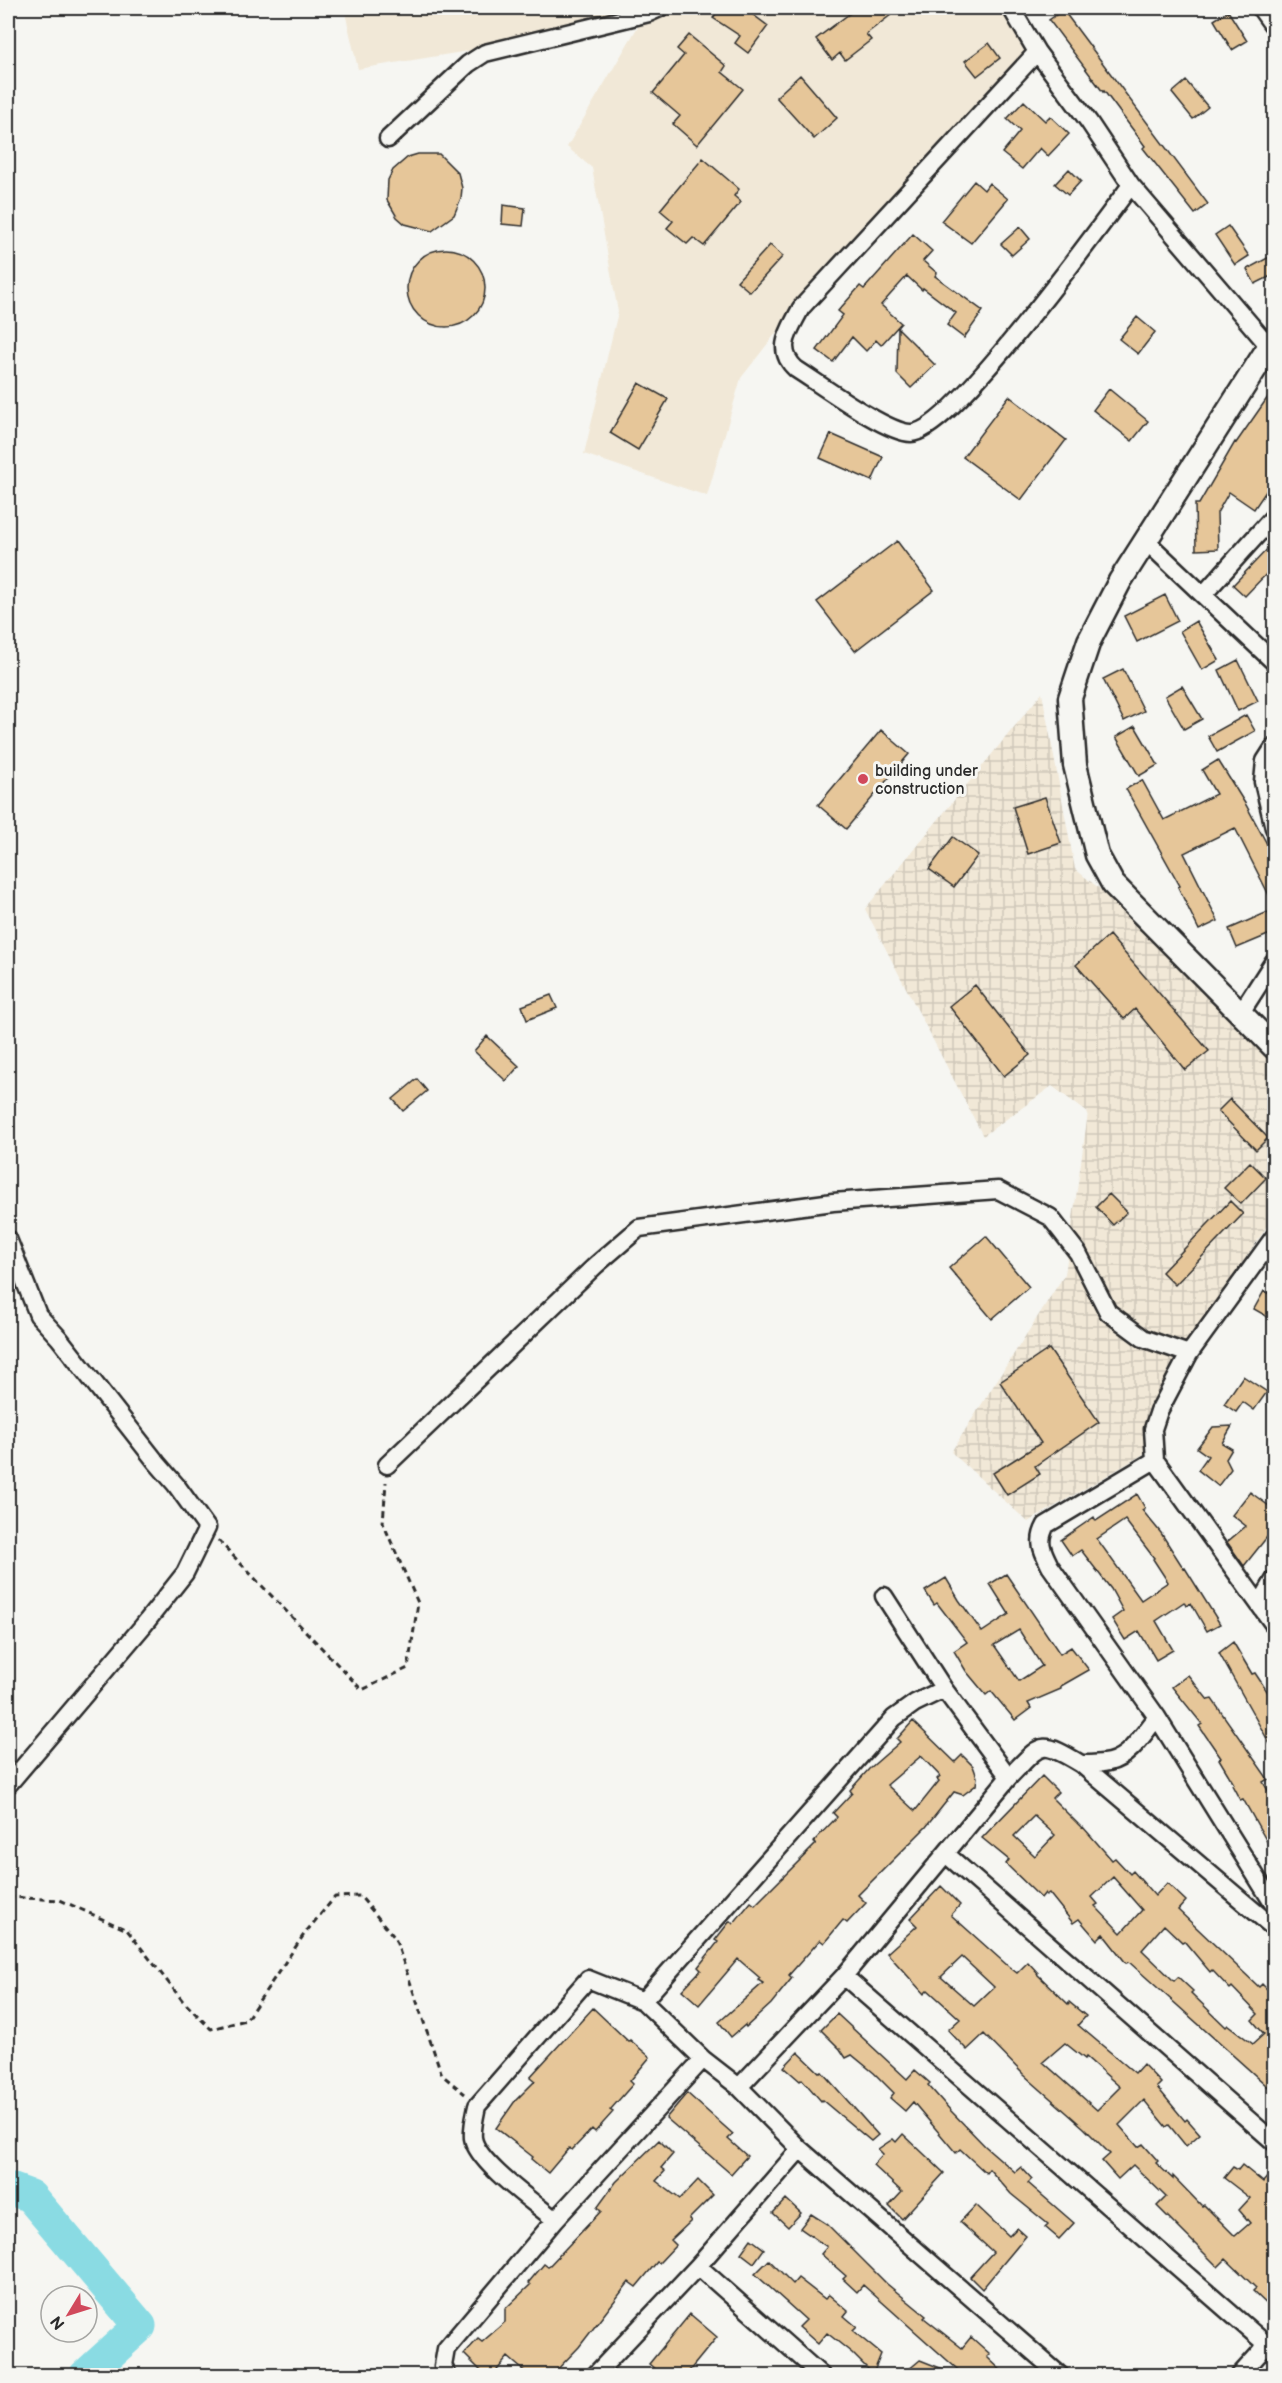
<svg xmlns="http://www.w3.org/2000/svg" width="1282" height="2383" font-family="'Balsamiq Sans',sans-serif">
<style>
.built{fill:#f1e8d7}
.industrial{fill:url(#industrial-grid)}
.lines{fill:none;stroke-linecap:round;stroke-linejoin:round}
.river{stroke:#8adbe3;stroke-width:33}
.building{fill:#e6c699;stroke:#2b2b2b;stroke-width:1.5;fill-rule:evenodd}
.street-casing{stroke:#2b2b2b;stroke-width:21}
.secondary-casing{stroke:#2b2b2b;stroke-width:27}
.path{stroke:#2b2b2b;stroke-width:3;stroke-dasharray:6 4.5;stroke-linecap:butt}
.street{stroke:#f6f6f2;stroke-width:16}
.secondary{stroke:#f6f6f2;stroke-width:22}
.poi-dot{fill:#d1495b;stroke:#f6f6f2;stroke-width:2}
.labels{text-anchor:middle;stroke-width:6;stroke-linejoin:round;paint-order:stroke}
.poi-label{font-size:16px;fill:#2b2b2b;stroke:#f6f6f2;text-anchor:start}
</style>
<defs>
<pattern id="industrial-grid" width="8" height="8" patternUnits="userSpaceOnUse" patternTransform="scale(1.5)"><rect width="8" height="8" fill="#f1e8d7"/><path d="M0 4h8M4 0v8" fill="none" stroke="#cfc7b9"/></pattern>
</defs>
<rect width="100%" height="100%" fill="#f6f6f2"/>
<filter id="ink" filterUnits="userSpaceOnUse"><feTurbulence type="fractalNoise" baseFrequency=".0167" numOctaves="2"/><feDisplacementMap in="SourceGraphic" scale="12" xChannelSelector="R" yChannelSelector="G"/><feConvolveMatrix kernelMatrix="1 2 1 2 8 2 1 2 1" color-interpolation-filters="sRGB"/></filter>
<g filter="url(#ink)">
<!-- built -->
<path class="built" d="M344,8H1005L1033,55L811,288L741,378L707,496L584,454L618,312L592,168L567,147L640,23L358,69Z"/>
<!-- industrial -->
<path class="industrial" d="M1042,693L1075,869L1161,938L1274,1045V1216L1190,1341L1147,1452L1028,1522L951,1452L1065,1274L1088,1113L1052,1086L983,1136L865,909Z"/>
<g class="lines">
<!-- river -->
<path class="river" d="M8,2188L30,2196L140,2326L85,2376"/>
</g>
<!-- building -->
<path class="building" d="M720,8H744L768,26L748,53L735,43L740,36L713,18Z
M857,8H900L866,34L871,40L845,60L840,53L832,60L816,39Z
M1063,10L1208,204L1195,214L1143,148L1145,146L1104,91L1103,92L1049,20Z
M1228,11L1247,41L1232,50L1214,20Z
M689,35L726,66L722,72L743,89L697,145L673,124L680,116L653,93L684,55L677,49Z
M989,43L1000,58L977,76L965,61Z
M800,75L837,118L814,139L776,97Z
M1186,81L1208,107L1193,119L1172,93Z
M1024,101L1045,121L1050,116L1069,134L1048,156L1040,148L1022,169L1002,153L1020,131L1007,119Z
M418,154H439L458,173L462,188L461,198L454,215L432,231L405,224L397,217L387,200L388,180L393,170L408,157Z
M703,158L739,189L734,196L741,202L704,246L693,238L687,244L667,228L673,221L660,210Z
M1069,169L1081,181L1068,195L1055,184Z
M974,181L984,190L989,183L1008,199L971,243L941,221Z
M503,205L525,208L523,226L502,224Z
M1228,226L1249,256L1235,265L1215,235Z
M1020,227L1030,239L1012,255L1001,244Z
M913,234L932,251L923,261L937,273L935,276L983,311L964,338L947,325L956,313L923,288L922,290L907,276L881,305L901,323L881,345L876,340L866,351L852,337L833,362L817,350L843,315L838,311L860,286L864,289Z
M770,245L783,256L750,292L737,281Z
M407 288a39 39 0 1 1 78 0a39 39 0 1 1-78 0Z
M1275,254V274L1255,284L1247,269Z
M1137,317L1155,332L1138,354L1119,339Z
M898,328L935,365L911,388L897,374Z
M639,383L668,399L638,450L610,433Z
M1275,387V478L1254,509L1229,492L1217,513L1218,549L1196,550L1195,504H1199L1235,442L1236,443Z
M1109,389L1148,421L1132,441L1093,410Z
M1009,396L1066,440L1021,500L963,457Z
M831,434L883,457L872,481L820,458Z
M897,541L934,590L855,651L817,602Z
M1275,541V565L1245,596L1233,585Z
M1165,595L1178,621L1137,642L1124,616Z
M1196,621L1219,660L1202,670L1180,631Z
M1238,660L1258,701L1238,711L1219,670Z
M1123,669L1144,711L1124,721L1103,679Z
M1182,686L1202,719L1184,729L1165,696Z
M1246,715L1255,731L1217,752L1208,736Z
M1135,726L1158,765L1139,776L1116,737Z
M881,730L909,754L846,829L818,805Z
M1218,760L1246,805L1275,859V907L1235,828L1184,853L1218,921L1199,930L1178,887L1180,886L1126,789L1142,780L1164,820L1216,794L1202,770Z
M1045,797L1061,843L1028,854L1013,807Z
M953,837L978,855L954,887L929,869Z
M1268,912L1275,932L1237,948L1229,929Z
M1109,935L1209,1051L1185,1070L1135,1009L1124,1019L1076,965Z
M975,985L1030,1055L1004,1076L949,1006Z
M551,995L557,1008L527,1020L522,1006Z
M487,1036L519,1066L506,1081L474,1051Z
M417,1079L427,1091L403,1111L393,1099Z
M1230,1099L1268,1138L1256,1150L1218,1111Z
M1250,1162L1266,1178L1241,1204L1224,1188Z
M1109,1194L1127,1212L1113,1225L1096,1207Z
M1230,1201L1243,1214L1175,1285L1162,1272Z
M986,1236L1029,1287L992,1319L949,1268Z
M1264,1291L1275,1297V1321L1254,1309Z
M1049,1349L1099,1422L1035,1466L1040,1474L1007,1495L993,1473L1041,1443L1000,1382Z
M1243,1376L1267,1392L1254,1410L1243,1402L1236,1412L1224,1404Z
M1232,1426L1222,1443L1232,1449L1226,1459L1231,1469L1218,1486L1198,1470L1208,1456L1197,1448L1213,1427Z
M1250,1492L1269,1506L1275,1527L1244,1566L1227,1542L1246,1526L1232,1515Z
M1137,1494L1145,1508L1142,1510L1161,1533L1184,1569L1185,1568L1220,1624L1207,1631L1191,1603L1186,1606L1184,1602L1156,1621L1173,1650L1156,1660L1139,1631L1125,1640L1112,1619L1123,1611L1111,1589L1081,1550L1072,1556L1061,1540L1094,1517L1096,1521ZM1125,1520L1154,1558L1153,1559L1168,1582L1141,1600L1097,1539Z
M1006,1574L1060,1654L1071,1647L1089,1670L1061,1686V1689L1028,1703L1031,1708L1015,1720L991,1691L986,1695L966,1671L954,1651L967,1642L937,1603L934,1605L925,1591L946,1578L959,1600L982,1632L1009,1614L990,1584ZM1019,1630L1042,1666L1019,1681L994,1645Z
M1233,1642L1252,1674L1255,1673L1275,1703V1753L1219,1653Z
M1188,1675L1208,1700L1212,1699L1268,1779L1263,1782L1275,1802V1856L1243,1799L1240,1800L1232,1785L1234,1784L1219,1759L1221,1758L1199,1726L1202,1724L1172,1687Z
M913,1721L955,1762L962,1755L973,1766L977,1777L976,1785L963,1795L954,1792L926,1827L858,1895L866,1903L847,1923L843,1920L824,1943L820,1940L789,1975L792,1978L771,2004L746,2027L745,2025L731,2037L719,2022L763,1983L758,1980L760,1978L738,1959L699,2005L682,1990L701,1970L698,1967L718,1942L715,1940L730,1921L733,1924L751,1902L755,1905L816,1844L813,1842L837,1817L833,1813L852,1793L850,1790L869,1769L900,1742L897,1739ZM921,1756L940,1776L937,1779L939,1781L915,1811L887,1785Z
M1042,1776L1058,1792L1052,1798L1082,1828L1083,1827L1112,1860L1115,1858L1130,1874L1133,1871L1155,1896L1167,1883L1186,1901L1178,1910L1259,1987L1262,1984L1275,1997V2093L1129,1962L1126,1963L1103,1934L1097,1940L1079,1919L1073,1923L1049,1893L1046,1895L1045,1893L1041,1898L1006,1864L1009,1860L982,1838ZM1034,1816L1055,1835L1035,1856L1014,1836ZM1113,1877L1142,1910L1121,1933L1095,1906L1098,1904L1092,1897ZM1164,1925L1182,1942L1184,1941L1210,1972L1212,1970L1230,1989L1232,1987L1258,2014L1252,2020L1264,2034L1253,2044L1228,2025L1226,2027L1191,1993L1193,1991L1178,1977L1174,1981L1142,1950Z
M941,1886L960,1905L951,1915L1008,1966L1017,1973L1028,1962L1038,1973L1037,1974L1068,2004L1069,2002L1086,2016L1078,2025L1135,2073L1143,2064L1161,2083L1157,2087L1185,2121L1187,2119L1200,2134L1186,2146L1169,2125L1166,2127L1144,2100L1119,2125L1138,2147L1143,2144L1158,2161L1156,2163L1173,2179V2176L1202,2206L1204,2205L1235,2236L1250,2223L1239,2210L1250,2198L1224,2178L1233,2167L1238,2170L1242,2165L1263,2182L1275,2168V2312L1253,2291L1256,2288L1226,2259L1218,2267L1157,2206L1166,2197L1133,2165L1118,2179L1102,2161L1110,2154L1084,2128L1024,2075L984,2034L967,2050L948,2030L960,2019L928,1990L924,1994L887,1953L917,1926L910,1919ZM962,1957L994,1987L974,2006L941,1977ZM1065,2043L1085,2059L1086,2057L1120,2087L1097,2110L1043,2062Z
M593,2008L629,2042L630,2040L650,2057L630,2081L633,2084L610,2110L613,2112L595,2132L592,2129L572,2150L569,2148L548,2173L531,2159L533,2157L496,2128L515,2101L535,2081L530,2077Z
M837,2014L907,2079L915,2070L930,2083L928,2085L951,2111L985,2146L1015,2172L1021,2167L1032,2179L1028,2183L1074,2223L1059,2239L1045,2227L1048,2224L1011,2194L989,2169L986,2173L960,2149L956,2153L913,2102L905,2111L890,2098L894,2093L874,2073L852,2055L846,2058L840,2049L821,2030Z
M798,2052L820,2073L822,2072L878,2135L871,2141L822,2100L821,2101L802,2079L800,2081L784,2067Z
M687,2093L733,2134L728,2139L747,2156L731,2174L666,2118Z
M903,2134L944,2173L902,2219L889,2206L902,2192L873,2165L883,2154L878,2149L893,2139L896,2142Z
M659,2140L673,2154L661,2168L665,2171L656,2181L680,2199L698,2180L713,2195L689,2219L691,2221L671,2240L676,2245L659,2263L657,2262L636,2287L629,2282L579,2347L551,2376H530L508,2357L492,2376H486L464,2354L478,2339L482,2342L505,2322V2309L530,2285L528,2283L544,2264L548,2267L601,2211L597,2208L616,2182Z
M786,2199L801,2213L788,2227L773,2213Z
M976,2205L1009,2236L1017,2228L1026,2236L982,2289L970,2277L993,2252L960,2222Z
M811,2214L827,2224L887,2284L926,2316L924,2318L962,2348L971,2337L990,2354L987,2357L1007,2376H965L863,2285L857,2292L843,2279L846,2276L821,2254L827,2247L800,2228Z
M751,2239L764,2249L754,2263L741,2253Z
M769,2260L793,2284L798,2278L825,2299L829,2295L848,2311L844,2316L857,2327L853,2331L881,2354L873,2374L852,2353L827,2333L818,2344L799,2327L806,2320L755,2274Z
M690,2314L717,2337L685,2376H663L649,2364Z
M920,2360L958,2375V2376H901Z"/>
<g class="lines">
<defs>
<path id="street" d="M1011,8L1037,52L1089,122L1131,185L1274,352
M1037,52L801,308C790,330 774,349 796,369C820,384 886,433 911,433C952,432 1101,225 1131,185
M388,139L468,64L485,53L649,13L660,8
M1147,542L1203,595L1274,516
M1203,595L1274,662
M1274,747L1265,761L1263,782L1274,828
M1240,1014L1274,961
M1274,1237L1189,1354L1159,1411L1153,1429L1155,1460L1274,1625
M8,1239L38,1315L59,1338L157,1463L176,1485L207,1528L185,1573L143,1626L8,1785
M1155,1460L1046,1525C1037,1541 1042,1550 1050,1566L1157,1717L1274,1905
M387,1465L596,1265L639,1228L833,1202L998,1190L1050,1217L1078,1253L1108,1312L1143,1338L1189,1354
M884,1596L944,1689L1009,1777
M1260,1604L1274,1580
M1081,1764C1090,1764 1100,1764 1109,1762C1130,1757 1144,1733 1157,1717
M946,1854L1274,2142
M844,1976L1274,2351
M643,2001L894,1718L915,1703L944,1689
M739,2087L844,1976L1009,1777C1042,1744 1038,1738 1081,1764L1274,1928
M555,2220C535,2203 477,2163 473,2138C472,2127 475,2116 477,2106L588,1979L643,2001L703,2059L739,2087L800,2149L1061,2376
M698,2266L800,2149
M448,2376L443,2366L446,2349L555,2220L703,2059
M594,2376L698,2266L822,2376
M1239,2376L1267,2345"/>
<path id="secondary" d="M1264,8L1274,22
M1274,339L1120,581L1089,641L1070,698L1075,765L1097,855L1113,884L1274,1047"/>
</defs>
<!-- street casing -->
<use href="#street" class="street-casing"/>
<!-- secondary casing -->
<use href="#secondary" class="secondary-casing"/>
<!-- path -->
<path class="path" d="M8,1303L17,1307
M218,1540L362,1690L408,1668L418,1603L383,1523L386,1482
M8,1897L60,1900L127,1930L182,2000L211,2029L246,2020L305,1933L335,1897L360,1896L395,1938L442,2075L465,2094"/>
<!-- street -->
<use href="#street" class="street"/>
<!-- secondary -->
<use href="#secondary" class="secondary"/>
</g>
</g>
<!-- markers -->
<circle class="poi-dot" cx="863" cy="779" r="6"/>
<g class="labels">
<!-- poi labels -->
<g class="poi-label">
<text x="875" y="776">building under<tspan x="875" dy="18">construction</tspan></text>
</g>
</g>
<!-- margin -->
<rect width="1282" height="2383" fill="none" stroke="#f6f6f2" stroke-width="30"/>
<rect x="15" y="15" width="1252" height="2353" fill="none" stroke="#2b2b2b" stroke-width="2" filter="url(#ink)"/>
<!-- north arrow -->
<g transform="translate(69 2314) rotate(232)"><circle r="28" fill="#f6f6f2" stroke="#a5a5a2" stroke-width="1.5"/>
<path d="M0-4.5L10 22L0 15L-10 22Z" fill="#d1495b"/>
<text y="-9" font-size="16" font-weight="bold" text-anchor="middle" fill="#2b2b2b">N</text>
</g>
</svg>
